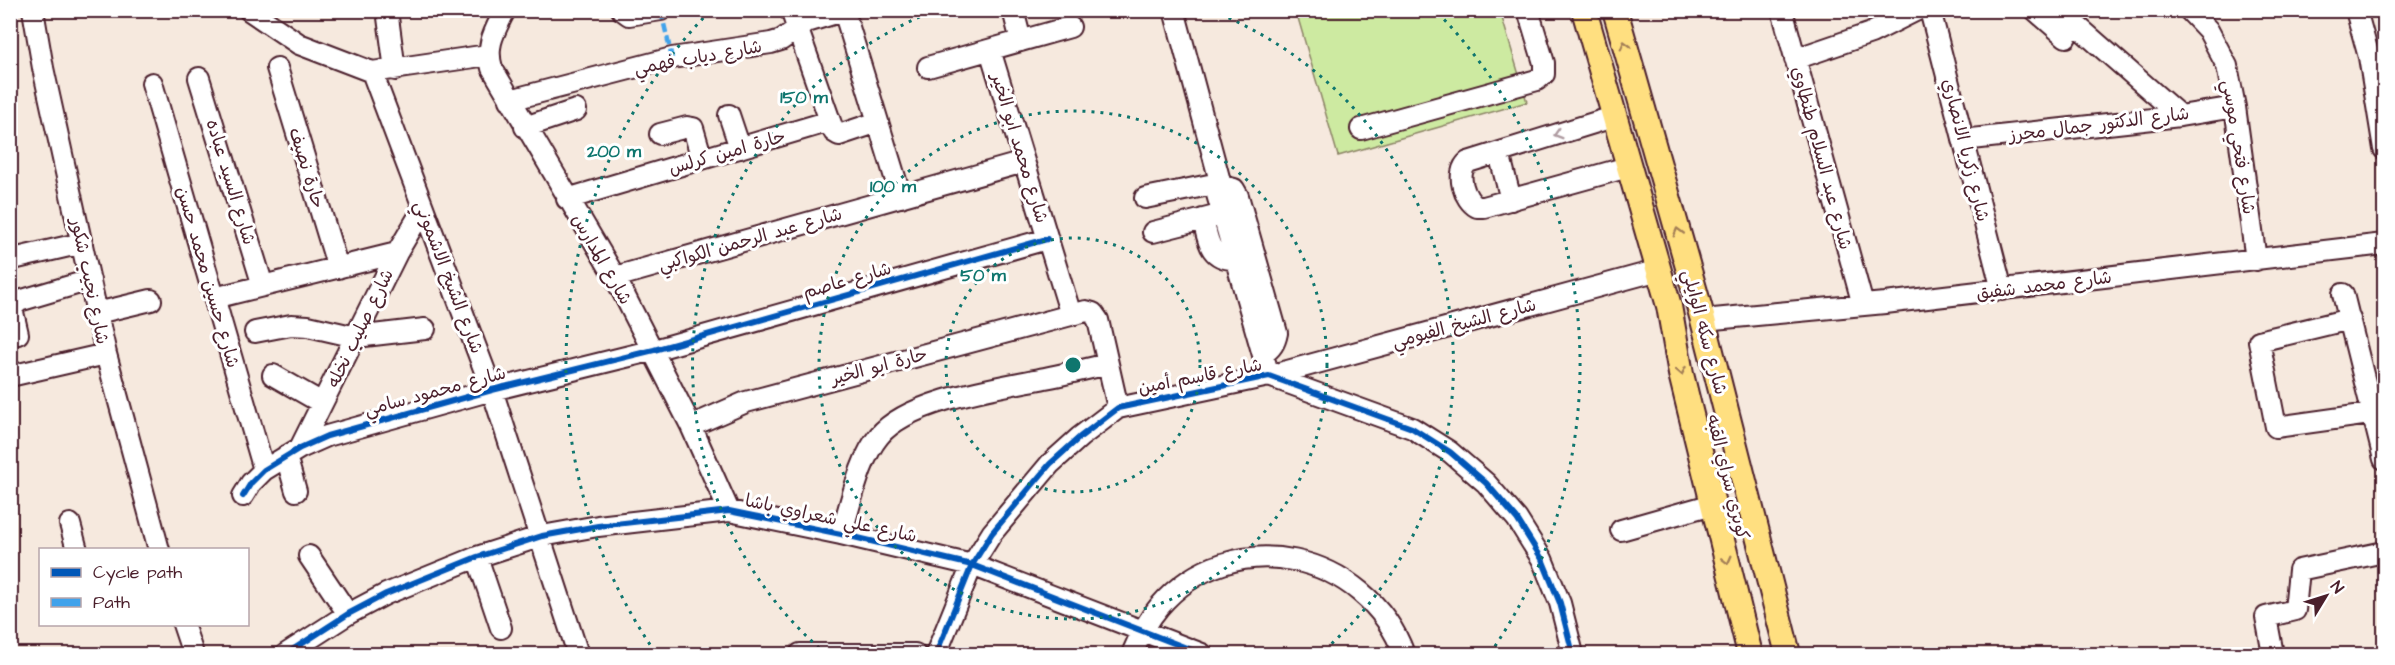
<svg xmlns="http://www.w3.org/2000/svg" width="2395" height="665" font-family="'Architects Daughter','Playpen Sans Arabic',sans-serif">
<style>
.green{fill:#cdeaa1;stroke:#8c8466;stroke-width:1.5}
.lines{fill:none;stroke-linecap:round;stroke-linejoin:round}
.minor-casing{stroke:#4a1f2b;stroke-width:24}
.major-casing{stroke:#4a1f2b;stroke-width:28}
.minor{stroke:#fff;stroke-width:20}
.major{stroke:#ffdf80;stroke-width:24}
.quiet{stroke:#40a2eb;stroke-width:4.5;stroke-dasharray:9 4.5;stroke-linecap:butt}
.cycleway-casing{stroke:#fff;stroke-width:10}
.cycleway{stroke:#0057b8;stroke-width:6}
.oneway{stroke:#a47f56}
.oneway2{stroke:#ae9aa0}
.ring{fill:none;stroke:#0f766e;stroke-width:3;stroke-dasharray:3 6}
.labels{text-anchor:middle;stroke-width:6;stroke-linejoin:round;paint-order:stroke}
.street-label{font-size:18px;fill:#4a1f2b;stroke:#fff}
.centre{fill:#0f766e;stroke:#fff;stroke-width:3}
.ring-label{font-size:18px;text-anchor:middle;font-weight:bold;fill:#0f766e;stroke:#fff;stroke-width:6;stroke-linejoin:round;paint-order:stroke}
</style>
<rect width="100%" height="100%" fill="#f6e9de"/>
<filter id="ink" filterUnits="userSpaceOnUse"><feTurbulence type="fractalNoise" baseFrequency=".0167" numOctaves="2"/><feDisplacementMap in="SourceGraphic" scale="12" xChannelSelector="R" yChannelSelector="G"/><feConvolveMatrix kernelMatrix="1 2 1 2 8 2 1 2 1" color-interpolation-filters="sRGB"/></filter>
<g filter="url(#ink)">
<!-- green -->
<path class="green" d="M1296,11H1500L1527,102L1338,156Z"/>
<g class="lines">
<defs>
<path id="minor" d="M33,10L43,68L106,354L159,550
M249,10L299,44L372,72L488,55
M387,10L395,70
M505,10C495,31 485,45 492,68L615,277L691,426L729,511
M622,10L629,15L661,10
M791,10L830,121
M1013,10L1021,41
M1174,10L1221,185
M1782,10L1863,305
M1930,10L2002,290
M2035,10L2066,37
M2059,10L2180,116
M2189,10L2208,30L2227,66L2235,107L2256,260
M2356,10L2369,57L2384,149
M844,11L901,197
M990,50L1071,315
M1795,59L1871,33L1917,10
M928,67L1070,27
M277,68L338,268
M372,72L492,390L578,654
M199,78L263,286
M152,83L264,470
M510,100L672,58L771,43L781,40L807,22L846,10
M729,115L740,148
M1613,117L1468,162C1455,173 1464,200 1477,207H1484L1628,167
M525,127L576,110
M1361,129L1537,80L1544,74V63L1528,10
M660,134L687,127L693,128L702,159
M1963,140L2180,116L2235,107
M1499,153L1511,200
M1214,184L1269,376L1659,270
M1145,198L1214,184L1234,189L1238,196L1277,333C1275,343 1272,348 1263,354
M567,199L830,121L834,132L839,135L878,122
M1203,219C1208,240 1209,260 1236,259
M1153,232L1223,214
M13,259L82,243
M615,277L1024,162
M2343,294L2384,459
M214,298L397,253
M97,313L151,300
M2350,319L2259,341L2276,427L2384,412
M1703,320L1885,303L2384,244
M255,332L291,325L308,326L356,337L425,329
M18,334L12,308L19,301L90,280
M273,375L322,403
M10,376L106,354
M691,426L746,402L1086,311L1093,313L1098,320L1118,408
M300,448L397,253L423,209
M286,456L296,491
M243,496L251,483L264,470L300,448L327,436L492,390L654,350L1047,239
M70,524L77,550
M1621,530L1713,504
M841,534C851,504 859,460 879,436C908,400 1000,387 1045,378C1066,374 1087,369 1108,364
M309,556L348,614
M477,557L501,628
M183,624L193,654
M286,654L348,614L386,594L477,557L542,536L598,526L729,511L841,534L972,565L1202,654
M800,654H915
M936,654L972,565L992,533L1050,464L1080,437L1118,408L1269,376L1412,428L1450,452L1486,483L1517,519L1542,559L1560,603L1573,654
M1132,654C1139,637 1147,621 1159,607C1232,521 1367,553 1404,654
M2273,654L2266,617L2295,610L2299,570L2384,552"/>
<path id="major" d="M1584,10L1669,306L1681,374L1750,654
M1615,10L1703,320L1788,654"/>
</defs>
<!-- minor casing -->
<use href="#minor" class="minor-casing"/>
<!-- major casing -->
<use href="#major" class="major-casing"/>
<!-- minor -->
<use href="#minor" class="minor"/>
<!-- major -->
<use href="#major" class="major"/>
<!-- quiet -->
<path class="quiet" d="M661,11L672,58"/>
<defs>
<path id="cycleway" d="M243,496L251,483L264,470L300,448L327,436L492,390L654,350L1047,239
M286,654L348,614L386,594L477,557L542,536L598,526L729,511L841,534L972,565L1202,654
M936,654L972,565L992,533L1050,464L1080,437L1118,408L1269,376L1412,428L1450,452L1486,483L1517,519L1542,559L1560,603L1573,654"/>
</defs>
<!-- cycleway casing -->
<use href="#cycleway" class="cycleway-casing"/>
<!-- cycleway -->
<use href="#cycleway" class="cycleway"/>
</g>
<!-- one-way arrows -->
<defs><path id="oneway-chevron" d="M-2-3.5L2.5 0L-2 3.5" fill="none" stroke-width="1.6" stroke-linecap="round" stroke-linejoin="round" transform="scale(1.5)"/></defs>
<g class="oneway">
<use href="#oneway-chevron" transform="translate(1625 45) rotate(-106)"/>
<use href="#oneway-chevron" transform="translate(1678 232) rotate(-106)"/>
<use href="#oneway-chevron" transform="translate(1681 371) rotate(79)"/>
<use href="#oneway-chevron" transform="translate(1727 560) rotate(76)"/>
</g>
<use class="oneway2" href="#oneway-chevron" transform="translate(1558 134) rotate(163)"/>
</g>
<!-- distance rings -->
<g class="ring">
<circle cx="1073" cy="365" r="127"/>
<circle cx="1073" cy="365" r="254"/>
<path d="M826 654A380 380 0 0 1 934 11M1212 11A380 380 0 0 1 1320 654"/>
<path d="M655 652A507 507 0 0 1 708 13M1438 13A507 507 0 0 1 1491 652"/>
</g>
<g class="labels">
<!-- street labels -->
<g class="street-label">
<text transform="translate(698 57) rotate(-10)" y="6">شارع دياب فهمي</text>
<text transform="translate(2099 124) rotate(-7)" y="6">شارع الدكتور جمال محرز</text>
<text transform="translate(2239 147) rotate(81)" y="6">شارع فتحي موسي</text>
<text transform="translate(1020 148) rotate(73)" y="6">شارع محمد ابو الخير</text>
<text transform="translate(1966 150) rotate(76)" y="6">شارع زكريا الانصاري</text>
<text transform="translate(727 152) rotate(-16)" y="6">حارة امين كرلس</text>
<text transform="translate(1822 158) rotate(75)" y="6">شارع عبد السلام طنطاوي</text>
<text transform="translate(307 168) rotate(73)" y="6">حارة نصيف</text>
<text transform="translate(231 182) rotate(73)" y="6">شارع السيد عباده</text>
<text transform="translate(750 239) rotate(-16)" y="6">شارع عبد الرحمن الكواكبي</text>
<text transform="translate(602 259) rotate(60)" y="6">شارع المدارس</text>
<text transform="translate(208 277) rotate(74)" y="6">شارع حسين محمد حسن</text>
<text transform="translate(449 277) rotate(69)" y="6">شارع الشيخ الاشموني</text>
<text transform="translate(847 280) rotate(-16)" y="6">شارع عاصم</text>
<text transform="translate(90 281) rotate(78)" y="6">شارع نجيب شكور</text>
<text transform="translate(2044 285) rotate(-7)" y="6">شارع محمد شفيق</text>
<text transform="translate(1464 323) rotate(-15)" y="6">شارع الشيخ الفيومي</text>
<text transform="translate(360 328) rotate(-64)" y="6">شارع صليب نخله</text>
<text transform="translate(1705 332) rotate(75)" y="6">شارع سكه الوايلي</text>
<text transform="translate(879 366) rotate(-15)" y="6">حارة ابو الخير</text>
<text transform="translate(1200 376) rotate(-11)" y="6">شارع قاسم أمين</text>
<text transform="translate(435 391) rotate(-15)" y="6">شارع محمود سامي</text>
<text transform="translate(1728 477) rotate(76)" y="6">كوبري سراي القبه</text>
<text transform="translate(831 518) rotate(12)" y="6">شارع علي شعراوي باشا</text>
</g>
</g>
<circle cx="1073" cy="365" r="9" class="centre"/>
<g class="ring-label">
<text x="804" y="103">150 m</text>
<text x="614" y="157">200 m</text>
<text x="893" y="192">100 m</text>
<text x="983" y="281">50 m</text>
</g>
<!-- margin -->
<rect width="2395" height="665" fill="none" stroke="#fff" stroke-width="36"/>
<rect x="18" y="18" width="2359" height="629" fill="none" stroke="#4a1f2b" stroke-width="2" filter="url(#ink)"/>
<!-- legend -->
<rect x="39" y="548" width="210" height="78" fill="#ffffff" stroke="#b7a5aa" stroke-width="1.5"/>
<rect x="51" y="568" width="30" height="9" fill="#0057b8" stroke="#b7a5aa" stroke-width="1.5"/>
<text x="93" y="578" font-size="18" fill="#4a1f2b">Cycle path</text>
<rect x="51" y="598" width="30" height="9" fill="#40a2eb" stroke="#b7a5aa" stroke-width="1.5"/>
<text x="93" y="608" font-size="18" fill="#4a1f2b">Path</text>
<!-- north arrow -->
<g transform="translate(2326 596) rotate(52)" stroke="#ffffff" stroke-width="4.5" paint-order="stroke">
<path d="M0-4.5L10 22L0 15L-10 22Z" fill="#4a1f2b"/>
<text y="-9" font-size="16" font-weight="bold" text-anchor="middle" fill="#4a1f2b">N</text>
</g>
</svg>
